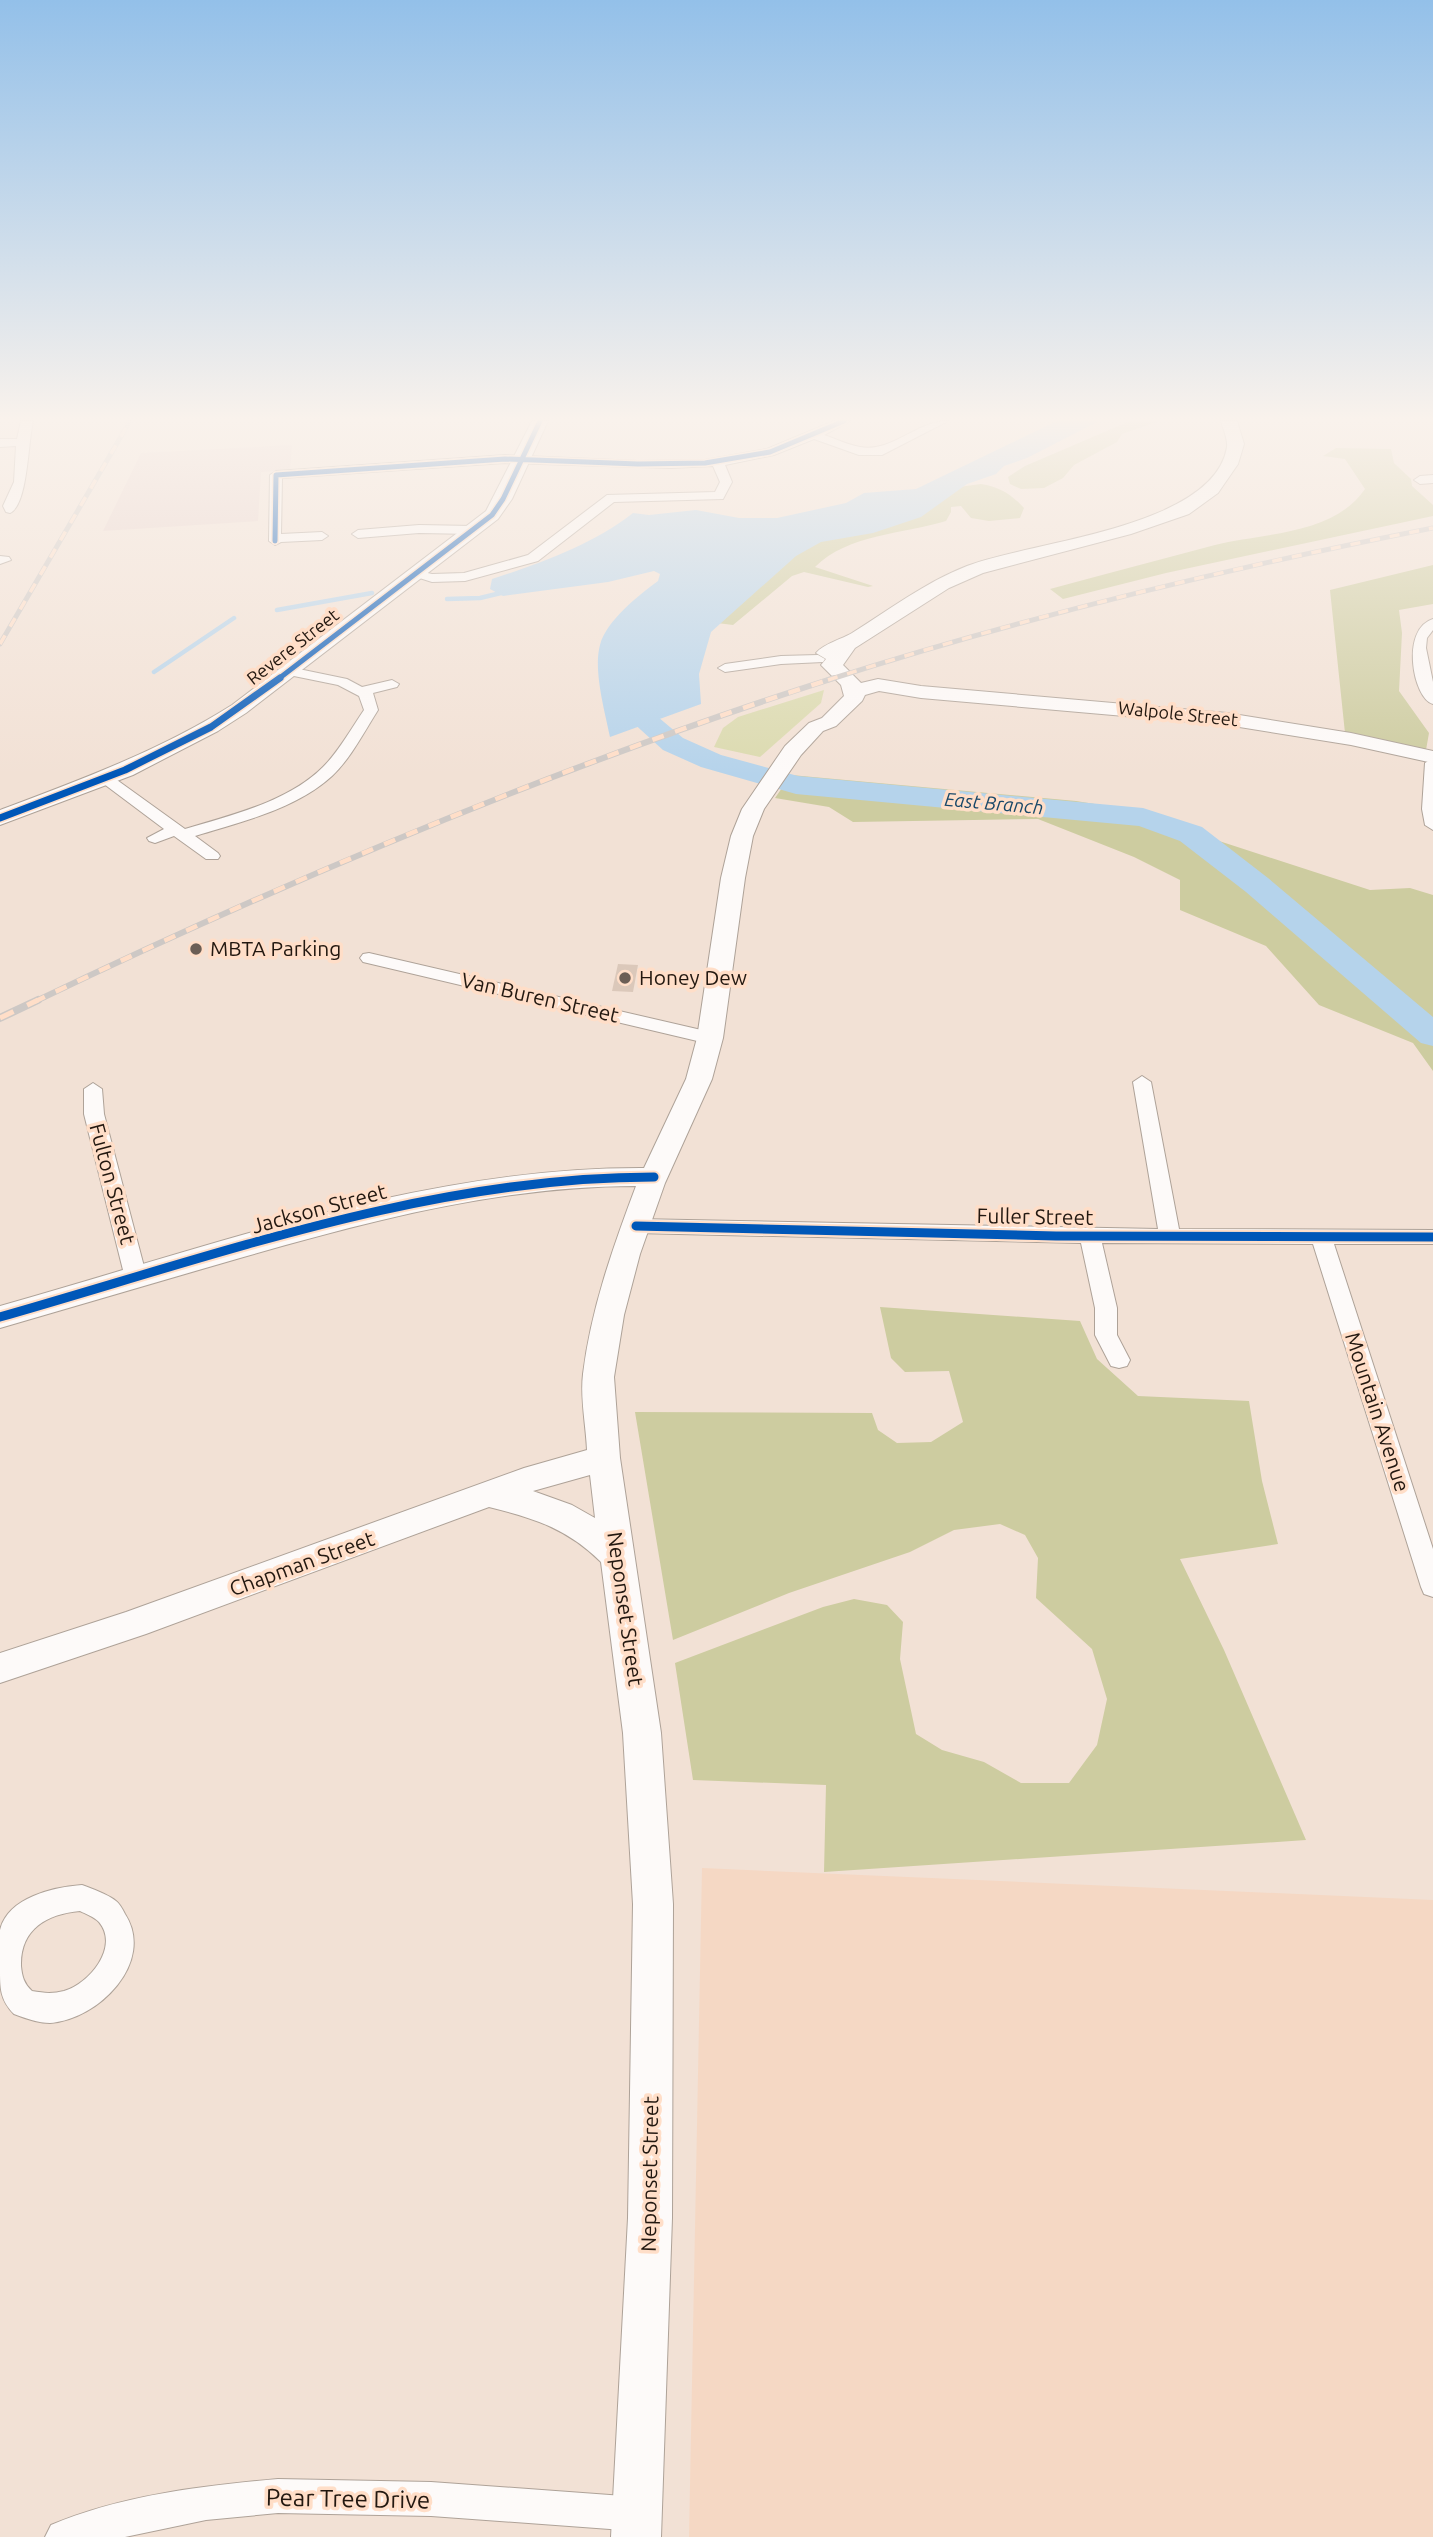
<svg xmlns="http://www.w3.org/2000/svg" width="1433" height="2537" font-family="Ubuntu,sans-serif">
<style>
.built{fill:#f5d8c4}
.industrial{fill:#e8d2cc}
.green{fill:#dbdaaf}
.forest{fill:#cdcca0}
.water{fill:#b5d3eb}
.lines{fill:none;stroke-linecap:round;stroke-linejoin:round}
.stream{stroke:#b5d3eb;stroke-width:4.5}
.river{fill:#b5d3eb;fill-rule:evenodd}
.building{fill:#dbc8ba}
.street-casing{stroke:#aea298;stroke-width:2}
.secondary-casing{stroke:#aea298;stroke-width:2}
.street{fill:#fdfaf9;fill-rule:evenodd}
.secondary{fill:#fdfaf9;fill-rule:evenodd}
.rail-far2-casing{stroke:#cdc8c5;stroke-width:5}
.rail-far1-casing{stroke:#cdc8c5;stroke-width:6}
.rail-casing{stroke:#cdc8c5;stroke-width:8}
.rail-far2{stroke:#ffdec8;stroke-width:3.5;stroke-dasharray:10;stroke-linecap:butt}
.rail-far1{stroke:#ffdec8;stroke-width:4.5;stroke-dasharray:12;stroke-linecap:butt}
.rail{stroke:#ffdec8;stroke-width:5;stroke-dasharray:15;stroke-linecap:butt}
.cycleway-far2-casing{stroke:#ffdec8;stroke-width:8}
.cycleway-far1-casing{stroke:#ffdec8;stroke-width:10}
.cycleway-casing{stroke:#ffdec8;stroke-width:13}
.cycleway-far2{stroke:#0057b8;stroke-width:5}
.cycleway-far1{stroke:#0057b8;stroke-width:7}
.cycleway{stroke:#0057b8;stroke-width:9}
.poi-dot{fill:#6b5e55;stroke:#ffdec8;stroke-width:2.5}
.labels{text-anchor:middle;stroke-width:7;stroke-linejoin:round;paint-order:stroke}
.far-street-label{font-size:18px;fill:#231810;stroke:#ffdec8}
.far-water-label{font-size:19px;font-style:italic;fill:#194869;stroke:#ffdec8}
.poi-label{font-size:21px;fill:#231810;stroke:#ffdec8;text-anchor:start}
.street-label{font-size:21px;fill:#231810;stroke:#ffdec8}
.near-street-label{font-size:24px;fill:#231810;stroke:#ffdec8}
</style>
<rect width="100%" height="100%" fill="#f2e1d5"/>
<!-- built -->
<path class="built" d="M702,1868L1433,1900V2537H689Z"/>
<!-- industrial -->
<path class="industrial" d="M292,445L290,470L261,472L258,521L103,531L141,453Z"/>
<!-- green -->
<path class="green" d="M824,690L821,703L760,757L714,747L723,728L738,717Z"/>
<!-- forest -->
<path class="forest" d="M1130,421H1159L1122,434L1117,442L1074,465L1063,478L1044,488L1021,489L1010,484L1008,477L1025,466Z
M1336,448L1391,449L1394,463L1411,479L1412,486L1433,505V516L1166,573L1063,599L1050,589C1104,574 1160,560 1215,545C1263,533 1334,535 1365,489L1345,459L1323,456Z
M981,484C1000,487 1011,494 1024,508L1020,518L989,521L971,518L961,506L951,507V512L946,521C904,534 848,534 815,567L873,586L868,587L804,572L792,576L733,625L709,622L780,552L951,488Z
M1433,565V604L1399,610L1402,633L1399,691L1429,733L1426,750L1345,733L1330,590Z
M791,775L1076,801L1150,813L1216,840L1370,890L1410,888L1433,895V1071L1413,1043L1319,1005L1266,946L1180,910V880L1134,857L1038,819L853,822L829,807L775,798Z
M880,1307L1080,1321L1097,1359L1138,1396L1249,1401L1262,1481L1278,1544L1180,1559L1224,1650L1306,1840L824,1872L826,1785L693,1780L675,1663L823,1607L854,1599L887,1605L903,1622L900,1659L916,1734L942,1750L984,1762L1021,1783H1069L1097,1745L1107,1699L1092,1649L1036,1598L1038,1558L1025,1535L1000,1524L954,1530L910,1552L789,1593L673,1640L635,1412L872,1413L878,1430L897,1443L931,1442L963,1422L949,1371L905,1372L891,1358Z"/>
<!-- water -->
<path class="water" d="M1057,421H1099L1027,458L1004,466L996,474L967,484L921,517L873,533L821,542L796,556L711,632L699,674L701,704L610,737C605,712 593,670 600,645C606,621 639,595 658,581L660,574L654,571L608,582L503,596L490,589L492,579C541,563 592,545 633,513L649,515L696,510L739,518H777L846,503L864,493L916,489Z"/>
<g class="lines">
<!-- stream -->
<path class="stream" d="M447,599L480,598L505,592
M277,610L372,593
M154,672L234,618"/>
<!-- river -->
<path class="river" d="M653,665L663,667L667,673L657,693L658,717L683,738L721,755L798,776L1143,808L1202,827L1268,878L1433,1017V1046L1421,1043L1246,892L1180,841L1139,826L796,794L701,767L663,750L630,720L629,693L643,667Z"/>
</g>
<!-- building -->
<path class="building" d="M618,964L638,965L633,992L612,991Z"/>
<g class="lines">
<defs>
<path id="street" d="M21,421H33C28,441 28,505 10,513L6,512L3,506L14,482L16,446L0,447V439H17Z
M834,421H850L824,435C836,439 848,445 860,447C892,453 916,421 948,421L882,455H859L814,439L774,455L725,465L732,482L723,499L614,502L538,561L465,581L432,582L407,574L414,570L432,574L464,573L528,555L607,495L715,492L720,482L713,466L671,468L505,463L282,478L281,534L322,532L328,536L322,540L281,542L275,545L269,541L270,475L276,471L505,455L638,461L705,460L767,449Z
M1433,475V483L1420,484L1414,480L1420,476Z
M419,525L473,526L479,530L473,534L419,533L358,538L352,534L358,530Z
M0,556L9,557L11,560L0,564Z
M1433,619V630L1427,638L1426,648L1433,682V704C1413,699 1400,629 1433,619Z
M818,655L825,659L823,662L781,664L725,672L718,668L725,664L781,656Z
M289,667L347,679L362,687L392,680L399,684L397,687L373,693L378,710C364,732 351,758 332,776C296,809 241,822 195,836L218,853L220,856L218,859H206L174,836L155,843L149,841L147,838L164,829L100,781L97,778L100,775H110L185,829C231,815 288,802 323,767C339,751 351,729 364,710L359,696L338,685L284,674L282,671Z
M1433,758V830L1425,825L1422,809L1425,763Z
M369,953L710,1032L719,1038L710,1044L363,962L360,958L363,954Z
M1142,1076L1151,1082L1179,1229L1433,1230V1244H1334L1433,1549V1597L1424,1594L1421,1587L1313,1244L1102,1243L1117,1308V1335L1130,1360L1127,1366L1119,1368L1111,1366L1095,1335V1308L1081,1243L636,1233L629,1231L626,1226L629,1221L636,1219L1158,1229L1133,1082Z
M93,1083L102,1089L104,1114L147,1278L143,1283L136,1285L129,1283L125,1278L84,1114V1089Z
M82,1885C93,1889 107,1894 116,1901C120,1904 123,1910 125,1914C156,1962 98,2020 50,2023C39,2023 24,2018 14,2014C0,2000 0,1988 0,1969C0,1957 0,1942 0,1930C8,1897 54,1887 82,1885ZM80,1911C86,1914 94,1917 99,1922C120,1947 89,1984 64,1991C52,1994 44,1993 32,1991C24,1984 22,1976 21,1966C20,1929 47,1914 80,1911Z
M278,2479L431,2482L637,2497L649,2502L654,2514L649,2526L637,2531L431,2516L278,2513L206,2520L125,2537H45L51,2525C122,2495 202,2486 278,2479Z"/>
<path id="secondary" d="M532,421H548L512,499L498,519L246,713L218,731L133,775L0,825V810C80,780 159,751 232,705L486,511Z
M1221,421H1237L1244,444L1238,464L1218,493L1189,514L1131,534L983,573L949,588L855,648L843,665L861,683L878,679L921,686L1227,713L1351,733L1433,751V763L1351,745L1227,725L921,698L879,691L865,695L862,701L836,726L823,731L801,755L764,809L753,836L745,878L723,1038L712,1079L665,1183L640,1254L624,1315L614,1377L620,1458L661,1733L673,1904L672,2218L661,2537H611L628,2218L633,1904L623,1733L601,1562C568,1529 534,1518 489,1507L146,1634L0,1683V1653L126,1612L524,1468L587,1450C586,1426 580,1398 583,1374C591,1309 613,1247 636,1186C500,1186 369,1221 240,1258C160,1281 80,1305 0,1328V1306C210,1247 423,1167 644,1168L686,1079L697,1038L721,878L731,836L742,809L785,746L809,723L822,718L844,696L841,685L821,665L826,659L816,653C823,644 842,639 852,633C890,609 926,582 967,566C1032,541 1214,528 1227,447C1228,439 1223,429 1221,421ZM590,1475L595,1518L572,1505L533,1491Z"/>
</defs>
<!-- street casing -->
<use href="#street" class="street-casing"/>
<!-- secondary casing -->
<use href="#secondary" class="secondary-casing"/>
<!-- street -->
<use href="#street" class="street"/>
<!-- secondary -->
<use href="#secondary" class="secondary"/>
<defs>
<path id="rail-far2" d="M0,644L130,421
M828,680C1027,616 1229,568 1433,528"/>
<path id="rail-far1" d="M34,1002C294,877 559,766 834,678"/>
<path id="rail" d="M0,1018L38,1000"/>
</defs>
<!-- rail-far2 casing -->
<use href="#rail-far2" class="rail-far2-casing"/>
<!-- rail-far1 casing -->
<use href="#rail-far1" class="rail-far1-casing"/>
<!-- rail casing -->
<use href="#rail" class="rail-casing"/>
<!-- rail-far2 -->
<use href="#rail-far2" class="rail-far2"/>
<!-- rail-far1 -->
<use href="#rail-far1" class="rail-far1"/>
<!-- rail -->
<use href="#rail" class="rail"/>
<defs>
<path id="cycleway-far2" d="M275,541L276,475L505,459L638,464L705,463L770,452L844,421
M277,680L492,515L503,499L540,421"/>
<path id="cycleway-far1" d="M0,818L125,770L211,727L280,678"/>
<path id="cycleway" d="M636,1226L1056,1236L1433,1237
M0,1317C214,1256 429,1177 654,1177"/>
</defs>
<!-- cycleway-far2 casing -->
<use href="#cycleway-far2" class="cycleway-far2-casing"/>
<!-- cycleway-far1 casing -->
<use href="#cycleway-far1" class="cycleway-far1-casing"/>
<!-- cycleway casing -->
<use href="#cycleway" class="cycleway-casing"/>
<!-- cycleway-far2 -->
<use href="#cycleway-far2" class="cycleway-far2"/>
<!-- cycleway-far1 -->
<use href="#cycleway-far1" class="cycleway-far1"/>
<!-- cycleway -->
<use href="#cycleway" class="cycleway"/>
</g>
<!-- sky -->
<linearGradient id="sky" x2="0" y2="1"><stop stop-color="#93c0e9"/><stop offset="0.54" stop-color="#f9f2ec"/><stop offset="1" stop-color="#f9f2ec" stop-opacity="0"/></linearGradient>
<rect width="1433" height="776" fill="url(#sky)"/>
<!-- markers -->
<g class="poi-dot">
<circle cx="196" cy="949" r="7"/>
<circle cx="625" cy="978" r="7"/>
</g>
<g class="labels">
<!-- far-street labels -->
<g class="far-street-label">
<text transform="translate(293 647) rotate(-38)" y="6">Revere Street</text>
<text transform="translate(1178 714) rotate(6)" y="6">Walpole Street</text>
</g>
<!-- far-water labels -->
<g class="far-water-label">
<text transform="translate(994 803) rotate(5)" y="7">East Branch</text>
</g>
<!-- poi labels -->
<g class="poi-label">
<text x="210" y="956">MBTA Parking</text>
<text x="639" y="985">Honey Dew</text>
</g>
<!-- street labels -->
<g class="street-label">
<text transform="translate(540 998) rotate(13)" y="7">Van Buren Street</text>
<text transform="translate(112 1184) rotate(75)" y="7">Fulton Street</text>
<text transform="translate(319 1209) rotate(-15)" y="7">Jackson Street</text>
<text transform="translate(1035 1217) rotate(1)" y="7">Fuller Street</text>
<text transform="translate(1377 1412) rotate(72)" y="7">Mountain Avenue</text>
<text transform="translate(302 1564) rotate(-20)" y="7">Chapman Street</text>
<text transform="translate(625 1609) rotate(82)" y="7">Neponset Street</text>
<text transform="translate(650 2174) rotate(-89)" y="7">Neponset Street</text>
</g>
<!-- near-street labels -->
<g class="near-street-label">
<text transform="translate(348 2499) rotate(1)" y="8">Pear Tree Drive</text>
</g>
</g>
</svg>
